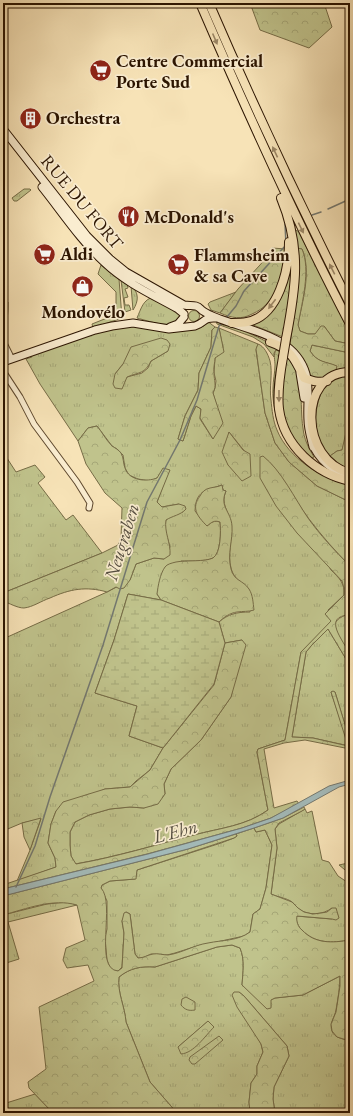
<svg xmlns="http://www.w3.org/2000/svg" width="353" height="1116" font-family="'EB Garamond',serif">
<style>
.grass{fill:url(#grass-tufts);stroke:#766c46;fill-rule:evenodd}
.forest{fill:url(#forest-crowns);stroke:#766c46}
.wetland{fill:url(#wetland-marsh);stroke:#766c46}
.water{fill:#a3bbbb;stroke:#737870}
.lines{fill:none;stroke-linecap:round;stroke-linejoin:round}
.stream{stroke:#737870;stroke-width:1.5}
.minor-casing{stroke:#5e482e;stroke-width:7}
.secondary-casing{stroke:#2b1400;stroke-width:9}
.trunk-casing{stroke:#2b1400;stroke-width:10}
.minor{stroke:#faedd0;stroke-width:5}
.secondary{stroke:#faedd0;stroke-width:7}
.trunk{stroke:#f7e3b7;stroke-width:8}
.trunk-bridge-casing{stroke:#2b1400;stroke-width:10;stroke-linecap:butt}
.trunk-bridge{stroke:#f7e3b7;stroke-width:8}
.oneway{fill:#9b8665}
.labels{text-anchor:middle;stroke-width:3.5;stroke-linejoin:round;paint-order:stroke}
.poi-label{font-size:18px;font-weight:bold;fill:#2b1400;stroke:#faedd0;text-anchor:start}
.street-label{font-size:18px;fill:#2b1400;stroke:#faedd0}
.water-label{font-size:19px;font-style:italic;fill:#554e41;stroke:#faedd0}
</style>
<defs>
<pattern id="grass-tufts" width="24" height="20" patternUnits="userSpaceOnUse"><rect width="24" height="20" fill="#c0c38c"/><path d="M3 7l-1-3M5 7V3M7 7l1-3M15 17l-1-3M17 17v-4M19 17l1-3" fill="none" stroke="#a5a777"/></pattern>
<pattern id="forest-crowns" width="20" height="18" patternUnits="userSpaceOnUse"><rect width="20" height="18" fill="#c0c38c"/><path d="M2 6a3 3 0 1 1 6 0M12 15a3 3 0 1 1 6 0" fill="none" stroke="#a5a777"/></pattern>
<pattern id="wetland-marsh" width="20" height="14" patternUnits="userSpaceOnUse"><rect width="20" height="14" fill="#c0c38c"/><path d="M1 5h8M5 5V1M11 12h8M15 12V8" fill="none" stroke="#a5a777"/></pattern>
</defs>
<rect width="100%" height="100%" fill="#f7e3b7"/>
<filter id="stains"><feTurbulence type="fractalNoise" baseFrequency=".005" numOctaves="4"/><feColorMatrix values="0 0 0 0 .2 0 0 0 0 .09 0 0 0 0 .02 0 0 0 .5 -.17"/></filter>
<radialGradient id="worn" r=".72"><stop offset=".6" stop-color="#630" stop-opacity="0"/><stop offset="1" stop-color="#630" stop-opacity=".3"/></radialGradient>
<!-- grass -->
<path class="grass" d="M24,189H30L31,190L17,201H14L12,198Z
M294,230L298,231L350,332V344L335,341L324,326L316,334H308L300,331L298,325C302,302 312,272 302,249L297,248Z
M101,265L119,279L122,318L93,328L92,324L112,316L116,306V292L98,274Z
M121,280L127,284L128,288L125,289L128,297L124,298L125,305H129L131,310L125,312Z
M131,286C139,292 139,301 133,310Z
M236,292L220,313L211,310L208,304L210,302Z
M154,297L180,314L181,317C174,331 149,321 137,318C141,309 143,299 154,297Z
M188.5 316a5.5 5.5 0 1 1 11 0a5.5 5.5 0 1 1-11 0Z
M207,321L215,327L212,330L211,347L199,373L198,390L185,416L178,439L183,441L191,416L196,406L201,409L200,419L213,439L216,404L213,393L215,388L216,381L214,373L215,358L223,348L219,328L258,344L256,350L265,413L275,443L289,462L317,486L350,502V566C335,551 322,536 309,519C294,499 283,477 266,459L331,570C339,578 345,583 344,595L328,610L332,621L301,652L285,740L258,749L257,752L268,810C246,826 220,828 194,835C155,845 116,857 75,864L71,856L70,845V832L75,822L89,815L110,809L130,807L144,808L165,794L164,784L171,769L201,740L231,697L242,640L225,643L219,622C228,614 237,612 250,612L244,585C238,581 233,576 231,568C227,553 233,539 231,524C229,511 220,504 226,491L223,490L222,485C205,491 196,490 195,511L207,526C212,522 214,520 220,522C221,531 221,554 213,558C204,562 190,561 181,561L157,594L161,600L128,594L114,640L95,693L137,706L129,736L163,748L150,770L136,781L130,787L105,789L56,811L51,824L48,843L55,858L56,867L17,881L30,850L41,819L22,823L3,831V639L107,592L130,580L136,564L154,558L164,559L170,547L164,527L166,520L172,515L183,512L179,504L162,507L157,502L169,470L157,478L150,481L138,479L129,475L125,468L123,455L117,449L112,446L97,426L88,428L78,441L40,384L26,359L32,357L31,355L83,337L121,326L194,329L204,326ZM168,351L151,361L148,368L142,373L127,377L115,374L123,364ZM229,432L246,453L228,465Z
M216,321C233,327 266,338 278,350H276L274,353V357L264,344L253,337L217,324Z
M312,345L350,353V369L336,370V366C324,361 318,363 310,351Z
M350,375V424L342,450L337,451L330,456C324,450 317,441 316,432C314,419 317,394 327,384C333,378 342,377 350,375Z
M3,452L16,472L35,465L45,477L38,483L66,520L73,515L102,553L3,593Z
M345,615H350V655C346,648 333,630 335,623C337,619 342,617 345,615Z
M328,629L346,659L350,662V741L335,692H331L349,746L313,738L292,737L306,652L311,646Z
M305,809L307,813L312,811L322,860L329,862L338,876L350,884V940C332,943 315,944 302,930C298,927 296,921 296,916L332,919V908C323,915 308,916 299,909C296,907 295,904 292,902C287,898 277,897 271,894L277,848L275,829L279,824Z
M254,828L256,832L265,830L272,845L266,888L260,909L253,914L250,932L244,936L194,947L175,953L167,955L151,954L143,958H138L135,954L130,914L126,912L122,921L124,933L122,967L118,971H113L110,968L107,960L105,938L107,929V901L101,888L102,885L110,881L135,879L137,870L221,843L234,838L237,836L236,834Z
M348,863L350,864V874L339,865Z
M67,902L77,905L8,922L19,959L3,964V915L47,904Z
M232,945L240,948C245,960 243,971 242,985L271,1004L270,1000L275,998L303,995L340,976C340,987 338,998 336,1010C335,1017 329,1023 332,1031C334,1038 344,1039 350,1041V1113H275L273,1099L274,1087L289,1056L287,1046L244,996L239,992L255,1032L261,1044L263,1052L257,1066V1074L251,1083L249,1102L250,1113H177L150,1082L126,1022C125,1007 117,992 119,977C130,968 141,966 155,967L217,947ZM207,1022L213,1027L178,1047Z
M35,1094L53,1113H3V1104Z"/>
<!-- forest -->
<path class="forest" d="M250,3H328L325,6L332,27L309,48L260,30Z
M272,248L286,249C282,275 278,303 252,314C241,320 232,318 220,313L238,289L270,254Z
M297,248L302,249C311,270 302,302 298,325L300,331L308,334H315L321,326H324L335,341L350,344V353L312,345L310,351C318,363 325,361 337,366L336,370C332,373 327,377 322,379C308,382 296,355 290,345C294,312 300,283 297,248Z
M290,263H292L293,284L283,337L253,325L266,317Z
M3,297L8,302C8,307 8,314 7,318H3Z
M215,327L219,328L224,352L215,358C215,363 213,368 214,373C214,381 217,385 213,393L223,423L213,439L200,418L201,409L196,406L191,416L183,441L178,439L185,416L198,390L199,373L211,347L212,330Z
M161,338L167,340L170,344L168,351L151,361C145,374 139,372 127,377L122,389L115,388L113,384L115,374L123,364L131,347Z
M258,344C264,346 268,354 270,361C273,373 269,387 271,400C272,410 273,421 277,430C288,458 322,479 350,485V502L317,486L289,462L275,443L265,413L256,349Z
M276,350L281,352L283,430L281,431C276,417 272,403 273,388C273,380 275,373 275,365C275,360 273,355 276,350Z
M286,357C306,374 299,404 303,428C304,439 308,447 314,457L310,459C299,447 286,432 283,415C279,396 282,376 286,357Z
M350,424V469L342,466L330,456L337,451L342,450L346,432Z
M97,426C102,432 106,440 112,446C115,448 119,450 121,453C124,458 123,464 125,468C129,481 147,482 157,478L163,468L170,470L157,502L162,507L179,504L185,506L186,509C181,515 172,516 166,520C164,532 171,543 170,555L164,559L154,558L136,564L130,580L124,588L120,589L116,587L107,592C86,586 70,589 50,598C41,601 33,607 24,608C17,608 9,603 3,601V593L102,553L118,545L121,538L122,508L105,493L86,464L78,441L88,428Z
M229,432L243,450L250,454L251,476L242,481L228,465L222,452Z
M263,456C281,470 295,499 308,518C320,535 335,551 350,566V615C321,616 344,641 349,653C350,656 350,659 350,662L346,659L328,629L311,646L306,652L292,737L313,738L348,746L331,692L333,691L335,692L350,741V749L305,740L284,743L264,749L274,808L297,801L299,804L271,818L242,828L147,854L3,889V885L56,867L55,858L48,843L51,824L56,811L63,802L105,789L130,787L150,770L163,748L214,685L225,643L242,640L246,645L231,697L201,740L171,769L164,784L165,794L158,804L144,808L130,807L110,809L89,815L75,822L70,832V845L71,856L76,864C116,857 155,845 194,835C220,828 246,826 268,810L257,752L258,749L285,740L301,652L331,621L325,614L344,595V588L342,581L297,533L276,506L260,478V457Z
M222,485L223,490L226,491C219,507 231,511 232,526C233,540 227,554 231,569C234,581 243,580 249,589C253,595 253,603 254,610C248,612 243,611 237,612C230,613 224,617 219,622L161,600L157,594C158,586 160,574 165,567C167,564 172,563 176,562C186,560 205,562 213,558C221,553 221,531 220,522C214,520 212,522 207,526C197,516 191,508 200,496C202,492 205,489 210,488C214,487 218,487 222,485Z
M304,807L305,809L302,811L279,823L275,829L277,848L271,894L292,902L298,908L304,912L313,914L321,913L327,912L332,908H336L339,918L336,920L332,919L297,916C296,921 298,927 302,930C315,944 332,943 350,940V1041L337,1037L332,1031L331,1024L336,1012L340,986V976L303,995L275,998L271,1000V1008L267,1009L242,985C243,971 245,960 240,948L232,945L217,947L155,967C141,966 130,968 119,977C117,992 125,1007 126,1022L150,1082L177,1113H53L29,1088L28,1082L46,1069L39,1007L94,981L88,965L67,968L63,960L66,948L85,940L77,905C53,898 26,909 3,915V896L188,849L236,834L237,836L234,838L137,870L136,879L110,881L102,885L101,888C116,903 93,969 118,971L122,968L124,933L122,921L124,913L126,912L130,914L135,954L138,958C144,958 147,955 153,954C158,953 163,955 168,955C182,953 194,945 208,943C222,940 238,941 250,932L253,914L260,909L266,888L272,845L265,830L256,832L254,828L283,818Z
M41,818L30,850L24,837L22,823Z
M234,992H239L244,996L287,1046L289,1056L274,1087L273,1099L275,1113H250L249,1102L251,1083L257,1074V1066L263,1052L261,1044L237,1007L232,995Z
M186,997L195,1002V1010C189,1011 185,1010 181,1005L182,999Z
M208,1021L214,1027C205,1036 194,1053 181,1054L178,1047Z
M219,1036L223,1040L195,1064H192L189,1060L190,1057Z"/>
<!-- wetland -->
<path class="wetland" d="M128,594L161,600L219,622L225,643L214,684L163,748L129,736L137,706L95,693L114,640Z"/>
<!-- water -->
<path class="water" d="M350,780V784L339,787L283,818L254,828L188,849L3,896V889L148,854L242,828L271,818L329,786Z"/>
<g class="lines">
<!-- stream -->
<path class="stream" d="M328,209L350,199
M312,215L321,212
M226,318L236,306L244,291L286,245L285,224L286,223
M16,887L35,846L50,797L103,645L147,502L180,440L197,400L219,326L222,323"/>
<defs>
<path id="minor" d="M3,341L12,359
M3,371L20,397L34,424L77,482L90,503L89,508"/>
<path id="secondary" d="M3,129L87,236L110,259L126,272L184,305C189,306 192,305 196,306C200,307 200,309 203,311C207,314 215,317 220,319C251,331 295,336 306,374C310,388 307,405 308,420C308,429 311,438 313,447
M42,187C62,212 81,241 105,263C126,283 153,295 178,309L184,314
M170,327L178,324L184,317
M3,362L95,330L112,326L133,323L169,329L195,326C205,323 203,317 216,318
M300,373L304,398
M312,443C318,459 334,473 350,477"/>
<path id="trunk" d="M200,3C247,112 295,219 350,324
M209,3C253,105 300,205 350,304
M281,198C302,249 296,287 286,339
M232,323C236,323 242,323 247,322C279,316 289,269 289,242
M270,342C291,349 295,359 304,378C312,381 318,383 327,381
M283,357C280,374 277,392 279,409C284,446 316,474 350,481
M350,372C297,372 300,461 350,473"/>
</defs>
<!-- minor casing -->
<use href="#minor" class="minor-casing"/>
<!-- secondary casing -->
<use href="#secondary" class="secondary-casing"/>
<!-- trunk casing -->
<use href="#trunk" class="trunk-casing"/>
<!-- minor -->
<use href="#minor" class="minor"/>
<!-- secondary -->
<use href="#secondary" class="secondary"/>
<!-- trunk -->
<use href="#trunk" class="trunk"/>
<defs>
<path id="trunk-bridge" d="M283,357L286,339"/>
</defs>
<!-- trunk-bridge casing -->
<use href="#trunk-bridge" class="trunk-bridge-casing"/>
<!-- trunk-bridge -->
<use href="#trunk-bridge" class="trunk-bridge"/>
</g>
<!-- one-way arrows -->
<defs><path id="oneway-solid" d="M-6-.8H1V-3.2L6.5 0L1 3.2V.8H-6Z"/></defs>
<g class="oneway">
<use href="#oneway-solid" transform="translate(215 39) rotate(67)"/>
<use href="#oneway-solid" transform="translate(275 152) rotate(-115)"/>
<use href="#oneway-solid" transform="translate(301 228) rotate(64)"/>
<use href="#oneway-solid" transform="translate(332 269) rotate(-117)"/>
<use href="#oneway-solid" transform="translate(272 304) rotate(127)"/>
<use href="#oneway-solid" transform="translate(279 396) rotate(90)"/>
</g>
<!-- icons -->
<defs>
<symbol id="supermarket-disc" viewBox="-11 -11 22 22"><circle r="9.5" fill="#8f2418" stroke="#faedd0"/><path d="M-6-5.5h2.5l.6 2H6L4.5 2H-2.5L-4.4-4H-6ZM-1.5 3.2a1.3 1.3 0 1 0 .1 0ZM3 3.2a1.3 1.3 0 1 0 .1 0Z" fill="#fff"/></symbol>
<symbol id="building-disc" viewBox="-11 -11 22 22"><circle r="9.5" fill="#8f2418" stroke="#faedd0"/><path d="M-4-6H4V6H1V3H-1V6H-4ZM-2.5-4.3h1.7v1.8h-1.7ZM.8-4.3h1.7v1.8H.8ZM-2.5-1h1.7V.8h-1.7ZM.8-1h1.7V.8H.8Z" fill="#fff"/></symbol>
<symbol id="restaurant-disc" viewBox="-11 -11 22 22"><circle r="9.5" fill="#8f2418" stroke="#faedd0"/><path d="M-5-6h1v4h1v-4h1v4h1v-4h1v5L-1.5 .5V6h-2V.5L-5-1ZM5-6V6H3V1.5H1.5Q1.5-4 5-6Z" fill="#fff"/></symbol>
<symbol id="shop-disc" viewBox="-11 -11 22 22"><circle r="9.5" fill="#8f2418" stroke="#faedd0"/><path d="M-5-2.5h2.3a2.7 3.5 0 0 1 5.4 0H5L5.5 6h-11ZM-1.5-2.5h3a1.5 2.3 0 0 0-3 0Z" fill="#fff"/></symbol>
</defs>
<g fill-rule="evenodd">
<use href="#supermarket-disc" x="88" y="58" width="25" height="25"/>
<use href="#building-disc" x="18" y="106" width="25" height="25"/>
<use href="#restaurant-disc" x="116" y="204" width="25" height="25"/>
<use href="#supermarket-disc" x="32" y="242" width="25" height="25"/>
<use href="#supermarket-disc" x="166" y="252" width="25" height="25"/>
<use href="#shop-disc" x="70" y="274" width="25" height="25"/>
</g>
<g class="labels">
<!-- poi labels -->
<g class="poi-label">
<text x="116" y="67">Centre Commercial<tspan x="116" dy="21">Porte Sud</tspan></text>
<text x="46" y="124">Orchestra</text>
<text x="144" y="223">McDonald's</text>
<text x="60" y="260">Aldi</text>
<text x="194" y="261">Flammsheim<tspan x="194" dy="21">&amp; sa Cave</tspan></text>
<text x="83" y="318" text-anchor="middle">Mondovélo</text>
</g>
<!-- street labels -->
<g class="street-label">
<text transform="translate(82 202) rotate(50)" y="6">RUE DU FORT</text>
</g>
<!-- water labels -->
<g class="water-label">
<text transform="translate(121 542) rotate(-73)" y="7">Neugraben</text>
<text transform="translate(175 831) rotate(-15)" y="7">L'Ehn</text>
</g>
</g>
<!-- margin -->
<rect width="353" height="1116" fill="none" stroke="#f7e3b7" stroke-width="16"/>
<rect x="4" y="4" width="345" height="1108" fill="none" stroke="#2b1400" stroke-width="2"/>
<rect x="8" y="8" width="337" height="1100" fill="none" stroke="#2b1400"/>
<rect width="100%" height="100%" filter="url(#stains)"/>
<rect width="100%" height="100%" fill="url(#worn)"/>
</svg>
